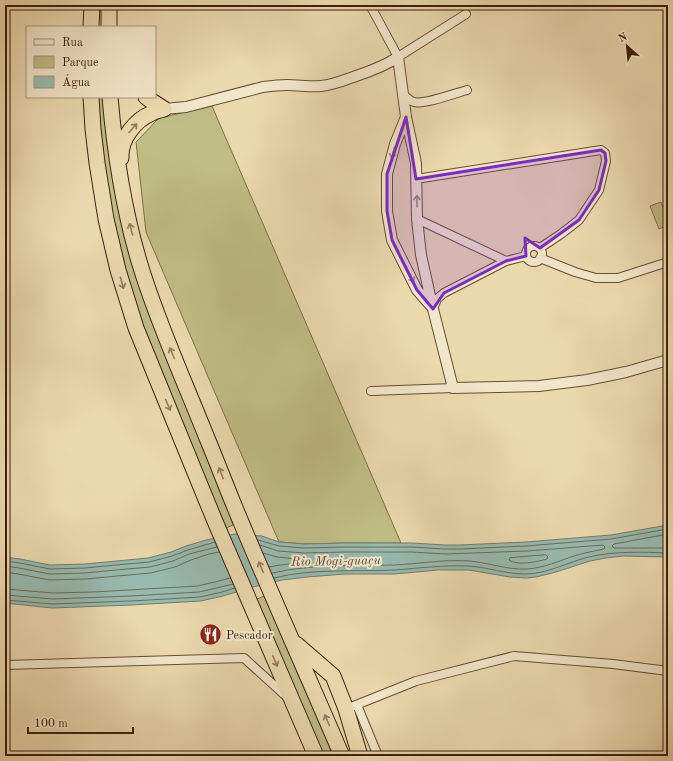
<svg xmlns="http://www.w3.org/2000/svg" width="673" height="761" font-family="'Old Standard TT',serif">
<style>
.green{fill:#bfbd85;stroke:#7e6e4a}
.water{fill:#98baaf;stroke:#737c6f}
.lines{fill:none;stroke-linecap:round;stroke-linejoin:round}
.shore{stroke:#6a6c5e;stroke-width:1}
.minor-casing{stroke:#684e36;stroke-width:10}
.tertiary-casing{stroke:#684e36;stroke-width:12}
.motorway-casing{stroke:#3c1f0e;stroke-width:17}
.minor{stroke:#f2e6ca;stroke-width:8}
.tertiary{stroke:#f2e6ca;stroke-width:10}
.motorway{stroke:#ebd9ae;stroke-width:15}
.oneway{stroke:#947c5e}
.oneway2{stroke:#a08c75}
.marked{fill:#7b2cbf;fill-opacity:0.2;stroke:#7b2cbf;stroke-width:3;stroke-linejoin:round}
.labels{text-anchor:middle;stroke-width:4;stroke-linejoin:round;paint-order:stroke}
.poi-label{font-size:12px;fill:#3c1f0e;stroke:#f2e6ca;text-anchor:start}
.water-label{font-size:13px;font-style:italic;fill:#584e3e;stroke:#f2e6ca}
</style>
<rect width="100%" height="100%" fill="#ebd9ae"/>
<filter id="stains"><feTurbulence type="fractalNoise" baseFrequency=".005" numOctaves="4"/><feColorMatrix values="0 0 0 0 .2 0 0 0 0 .09 0 0 0 0 .02 0 0 0 .5 -.17"/></filter>
<radialGradient id="worn" r=".72"><stop offset=".6" stop-color="#630" stop-opacity="0"/><stop offset="1" stop-color="#630" stop-opacity=".3"/></radialGradient>
<!-- green -->
<path class="green" d="M95,97H106L112,155L233,525L224,529L146,344L114,237Z
M212,106L401,543H345L305,544L279,542L146,232L136,142L159,118Z
M661,202L668,222V225L659,229L650,206Z
M264,596L338,756H320L253,601Z"/>
<!-- water -->
<path class="water" d="M668,525V557L623,556L606,558L590,561L556,572L536,577L526,578L510,577L469,570H438L395,574H345L307,577L282,580L253,587L223,596L201,601L131,605L52,608L5,603V557L20,559L50,565L85,564L148,558L171,552L186,546L206,540L235,534L262,536L279,542L305,544L345,543H412L445,545H460L526,542L611,535Z"/>
<g class="lines">
<!-- shore -->
<path class="shore" d="M668,534L614,544L612,546L614,548H668
M258,540L279,546L305,548L345,547H412L444,549H460L526,546L611,539L668,529
M260,545L278,551L304,553L346,552H412L445,554L527,551L603,545L605,547L604,549C594,551 584,553 574,556C559,561 544,568 527,569C508,570 489,563 470,561C444,559 419,564 394,565C353,566 312,564 272,573
M263,553L277,557L299,559L301,560L299,563L280,565L269,567
M546,555L548,557L547,559C537,562 517,566 509,560L510,558Z
M5,561L20,563L50,569L85,568L116,565L149,562L172,556L188,550L215,542
M5,566L19,568L50,574L85,573L116,570L150,567L173,561L189,554L217,547
M5,572L18,574L50,580L86,579L117,576L151,573L175,567L191,560L209,554L219,552
M274,578C313,568 355,572 395,570C420,568 443,565 468,566C487,567 506,574 525,574C547,574 568,562 589,557C613,551 643,552 668,553
M5,589L53,593L93,592L198,586L219,581L230,578
M5,595L53,599L131,596L199,592L221,587L233,584
M5,600L53,604L131,601L200,597L222,592L235,588"/>
<defs>
<path id="minor" d="M370,5L398,57L466,14
M403,94C406,97 410,101 414,102C424,105 456,93 467,90
M416,179L601,150L605,153L606,161L599,190L579,220L561,234L540,248
M417,219L506,261
M526 254a8 8 0 1 1 16 0a8 8 0 1 1-16 0Z
M540,258L575,272L596,278H618L668,262
M433,309L437,299L444,293L506,261L526,256
M371,391L453,388
M5,665L244,658L287,697
M357,705L378,756
M346,709L416,681L514,656L613,664L668,671"/>
<path id="tertiary" d="M164,109L186,107L263,87C271,86 279,85 287,85C299,85 310,87 321,86C333,85 345,80 356,76C371,71 385,66 398,57L406,117L416,163L417,219L421,255L433,309L453,388L539,386L587,380L626,372L668,360
M406,117L395,144L387,174V211L392,240L417,290L431,306"/>
<path id="motorway" d="M91,27L92,5
M109,27V5
M91,97L93,129L97,163L106,219L118,270L136,328L214,519L316,756
M110,97C115,155 125,218 143,274C161,330 185,383 207,438C217,462 226,486 236,510C270,592 307,674 342,756
M146,97L150,100L164,109
M121,158C120,139 135,120 152,113C156,111 160,110 164,109
M296,644L333,676L346,709L360,756"/>
</defs>
<!-- minor casing -->
<use href="#minor" class="minor-casing"/>
<!-- tertiary casing -->
<use href="#tertiary" class="tertiary-casing"/>
<!-- motorway casing -->
<use href="#motorway" class="motorway-casing"/>
<!-- minor -->
<use href="#minor" class="minor"/>
<!-- tertiary -->
<use href="#tertiary" class="tertiary"/>
<!-- motorway -->
<use href="#motorway" class="motorway"/>
</g>
<!-- one-way arrows -->
<defs><path id="oneway-shaft" d="M-6 0H5M1.5-3L5.5 0L1.5 3" fill="none" stroke-width="1.6" stroke-linecap="round" stroke-linejoin="round"/></defs>
<g class="oneway">
<use href="#oneway-shaft" transform="translate(133 128) rotate(-48)"/>
<use href="#oneway-shaft" transform="translate(131 229) rotate(-104)"/>
<use href="#oneway-shaft" transform="translate(122 283) rotate(74)"/>
<use href="#oneway-shaft" transform="translate(172 353) rotate(-113)"/>
<use href="#oneway-shaft" transform="translate(168 405) rotate(67)"/>
<use href="#oneway-shaft" transform="translate(221 473) rotate(-111)"/>
<use href="#oneway-shaft" transform="translate(261 567) rotate(-113)"/>
<use href="#oneway-shaft" transform="translate(275 661) rotate(67)"/>
<use href="#oneway-shaft" transform="translate(327 720) rotate(-113)"/>
</g>
<g class="oneway2">
<use href="#oneway-shaft" transform="translate(393 153) rotate(105)"/>
<use href="#oneway-shaft" transform="translate(417 201) rotate(-91)"/>
<use href="#oneway-shaft" transform="translate(411 277) rotate(63)"/>
</g>
<!-- marked area -->
<path class="marked" d="M406,117L416,179L601,150L605,153L606,161L599,190L579,220L540,248L525,238L526,256L506,261L444,293L433,309L417,290L392,240L387,211V174Z"/>
<!-- icons -->
<defs>
<symbol id="restaurant-disc" viewBox="-11 -11 22 22"><circle r="9.5" fill="#8f2418" stroke="#f2e6ca"/><path d="M-5-6h1v4h1v-4h1v4h1v-4h1v5L-1.5 .5V6h-2V.5L-5-1ZM5-6V6H3V1.5H1.5Q1.5-4 5-6Z" fill="#fff"/></symbol>
</defs>
<g fill-rule="evenodd">
<use href="#restaurant-disc" x="198" y="622" width="25" height="25"/>
</g>
<g class="labels">
<!-- poi labels -->
<g class="poi-label">
<text x="226" y="639">Pescador</text>
</g>
<!-- water labels -->
<g class="water-label">
<text transform="translate(336 560) rotate(-1)" y="5">Rio Mogi-guaçu</text>
</g>
</g>
<!-- margin -->
<rect width="673" height="761" fill="none" stroke="#ebd9ae" stroke-width="20"/>
<rect x="6" y="6" width="661" height="749" fill="none" stroke="#3c1f0e" stroke-width="2"/>
<rect x="10" y="10" width="653" height="741" fill="none" stroke="#3c1f0e"/>
<!-- legend -->
<rect x="26" y="26" width="130" height="72" fill="#f2e6ca" stroke="#a9967f"/>
<rect x="34" y="39" width="20" height="6" fill="#f2e6ca" stroke="#a9967f"/>
<text x="62" y="46" font-size="12" fill="#3c1f0e">Rua</text>
<rect x="34" y="56" width="20" height="12" fill="#bfbd85" stroke="#a9967f"/>
<text x="62" y="66" font-size="12" fill="#3c1f0e">Parque</text>
<rect x="34" y="76" width="20" height="12" fill="#98baaf" stroke="#a9967f"/>
<text x="62" y="86" font-size="12" fill="#3c1f0e">Água</text>
<!-- north arrow -->
<g transform="translate(627 46) rotate(333)" stroke="#f2e6ca" stroke-width="3" paint-order="stroke">
<path d="M0-3L7 15L0 10L-7 15Z" fill="#3c1f0e"/>
<text y="-6" font-size="11" font-weight="bold" text-anchor="middle" fill="#3c1f0e">N</text>
</g>
<!-- scale -->
<path d="M28 727v6h105v-6" fill="none" stroke="#3c1f0e" stroke-width="2"/>
<text x="34" y="727" font-size="12" fill="#3c1f0e" stroke="#f2e6ca" stroke-width="3" paint-order="stroke">100 m</text>
<rect width="100%" height="100%" filter="url(#stains)"/>
<rect width="100%" height="100%" fill="url(#worn)"/>
</svg>
